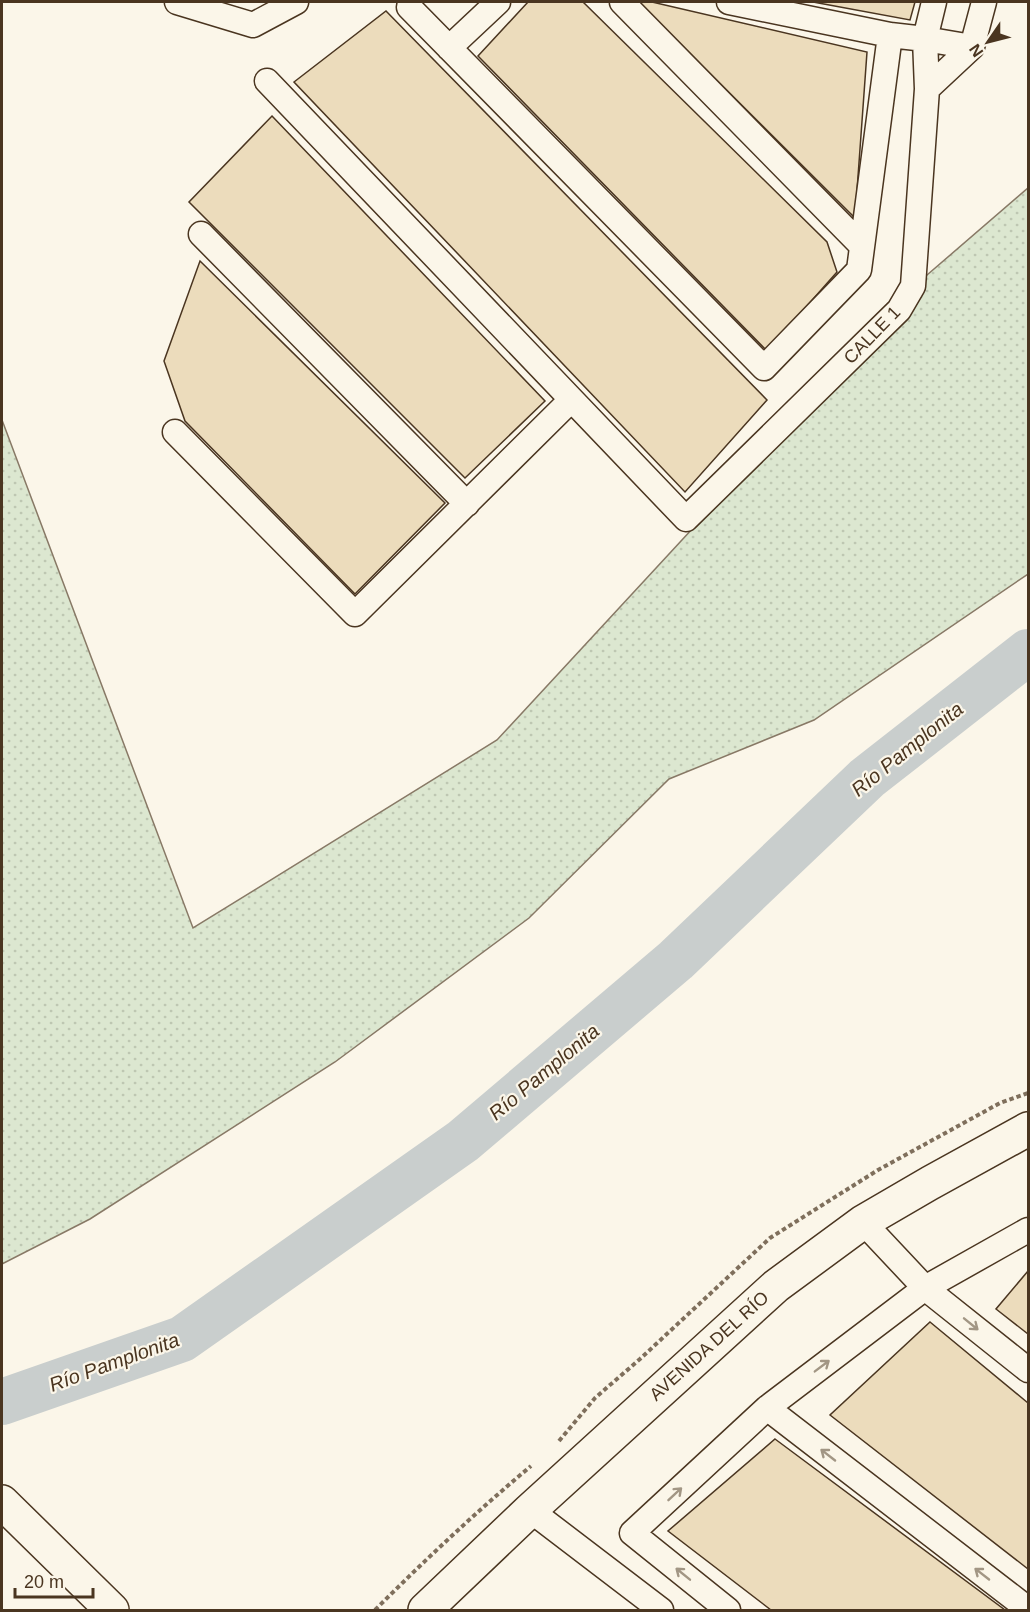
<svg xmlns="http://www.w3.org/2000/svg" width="1030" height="1612" font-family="Helvetica,sans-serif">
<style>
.grass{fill:url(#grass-dots);stroke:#887966;stroke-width:1.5}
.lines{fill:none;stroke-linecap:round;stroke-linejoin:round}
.river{stroke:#c9cecd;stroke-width:46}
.building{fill:#ecdcbc;stroke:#4a3520;stroke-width:1.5}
.street-casing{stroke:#4a3520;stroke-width:27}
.secondary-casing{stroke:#4a3520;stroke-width:36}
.path{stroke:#7f6f5c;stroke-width:4;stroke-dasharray:4.5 3;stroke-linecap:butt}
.street{stroke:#fbf6e9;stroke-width:24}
.secondary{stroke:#fbf6e9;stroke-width:33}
.oneway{stroke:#a29684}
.labels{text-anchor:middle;stroke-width:4.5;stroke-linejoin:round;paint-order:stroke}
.street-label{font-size:18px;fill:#4a3520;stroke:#fbf6e9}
.water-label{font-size:20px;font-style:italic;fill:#4a3520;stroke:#fbf6e9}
</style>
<defs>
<pattern id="grass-dots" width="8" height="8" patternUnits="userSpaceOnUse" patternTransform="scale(1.5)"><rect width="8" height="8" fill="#dce7d0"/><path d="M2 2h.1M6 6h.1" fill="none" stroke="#bec7b2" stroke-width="1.8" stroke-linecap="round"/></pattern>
</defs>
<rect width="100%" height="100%" fill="#fbf6e9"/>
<!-- grass -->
<path class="grass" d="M1028,188V574L814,720L669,779L529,918L335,1062L90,1219L2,1264V420L193,928L497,740L927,275Z"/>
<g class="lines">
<!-- river -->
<path class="river" d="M2,1402L182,1339L463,1141L676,960L867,778L1028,652"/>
</g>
<!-- building -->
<path class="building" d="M528,2H583L827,242L837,272L767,351L478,56Z
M638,2H652L867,52L855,218Z
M813,2H915L910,20Z
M386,11L767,400L685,492L294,82Z
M272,116L545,401L465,478L189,202Z
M200,261L445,503L355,594L185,421L164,361Z
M1028,1271V1334L996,1309Z
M930,1322L1028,1403V1569L830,1415Z
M775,1439L1005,1610H771L668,1531Z"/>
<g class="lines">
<defs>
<path id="street" d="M177,2L253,25L296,2
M622,2L862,246
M729,2L890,35L925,39L972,47
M409,7L764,368L859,270L890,35
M449,48L498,2
M267,81L686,519L899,310L913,286L927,89L925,39L934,2
M927,89L972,47L984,2
M201,234L467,504
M175,432L355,614L571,400
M863,1222L925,1288L1028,1370
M767,1408L1028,1609
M530,1510L661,1610
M728,1610L632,1533L767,1408L925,1288L1028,1230"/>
<path id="secondary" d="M2,1502L112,1610
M425,1610L530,1510L776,1286L863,1222L930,1183L1028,1129"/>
</defs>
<!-- street casing -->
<use href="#street" class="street-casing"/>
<!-- secondary casing -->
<use href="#secondary" class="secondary-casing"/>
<!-- path -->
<path class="path" d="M559,1441L595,1398L640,1359L770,1238L878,1170L1000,1103L1028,1093
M375,1610C425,1560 476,1512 531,1466"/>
<!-- street -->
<use href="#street" class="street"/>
<!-- secondary -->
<use href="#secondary" class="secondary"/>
</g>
<!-- one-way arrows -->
<defs><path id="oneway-shaft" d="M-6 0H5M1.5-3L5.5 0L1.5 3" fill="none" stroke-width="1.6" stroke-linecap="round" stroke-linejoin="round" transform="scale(1.5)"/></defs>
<g class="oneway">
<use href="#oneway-shaft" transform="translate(971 1324) rotate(39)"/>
<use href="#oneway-shaft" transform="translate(822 1366) rotate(-37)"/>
<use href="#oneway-shaft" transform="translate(828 1455) rotate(-142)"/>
<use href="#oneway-shaft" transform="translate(675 1494) rotate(-43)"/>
<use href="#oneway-shaft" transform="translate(683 1574) rotate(-141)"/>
<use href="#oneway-shaft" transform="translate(982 1574) rotate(-142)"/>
</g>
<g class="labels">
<!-- street labels -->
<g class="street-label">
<text transform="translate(872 335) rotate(-46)" y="6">CALLE 1</text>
<text transform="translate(709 1346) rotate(-42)" y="6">AVENIDA DEL RÍO</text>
</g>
<!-- water labels -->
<g class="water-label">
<text transform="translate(907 749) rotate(-39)" y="7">Río Pamplonita</text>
<text transform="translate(544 1072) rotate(-40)" y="7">Río Pamplonita</text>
<text transform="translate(114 1362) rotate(-20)" y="7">Río Pamplonita</text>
</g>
</g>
<!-- border -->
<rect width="1030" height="1612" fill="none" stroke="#4a3520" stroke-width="6"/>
<!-- north arrow -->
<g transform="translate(988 42) rotate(235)" stroke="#fbf6e9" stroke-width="4.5" paint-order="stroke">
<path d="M0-4.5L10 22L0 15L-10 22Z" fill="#4a3520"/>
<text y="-9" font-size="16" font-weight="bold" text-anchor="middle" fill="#4a3520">N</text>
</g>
<!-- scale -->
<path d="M15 1588v9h78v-9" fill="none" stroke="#4a3520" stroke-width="3"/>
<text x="24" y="1588" font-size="18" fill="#4a3520" stroke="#fbf6e9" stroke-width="4.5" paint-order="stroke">20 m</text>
</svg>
